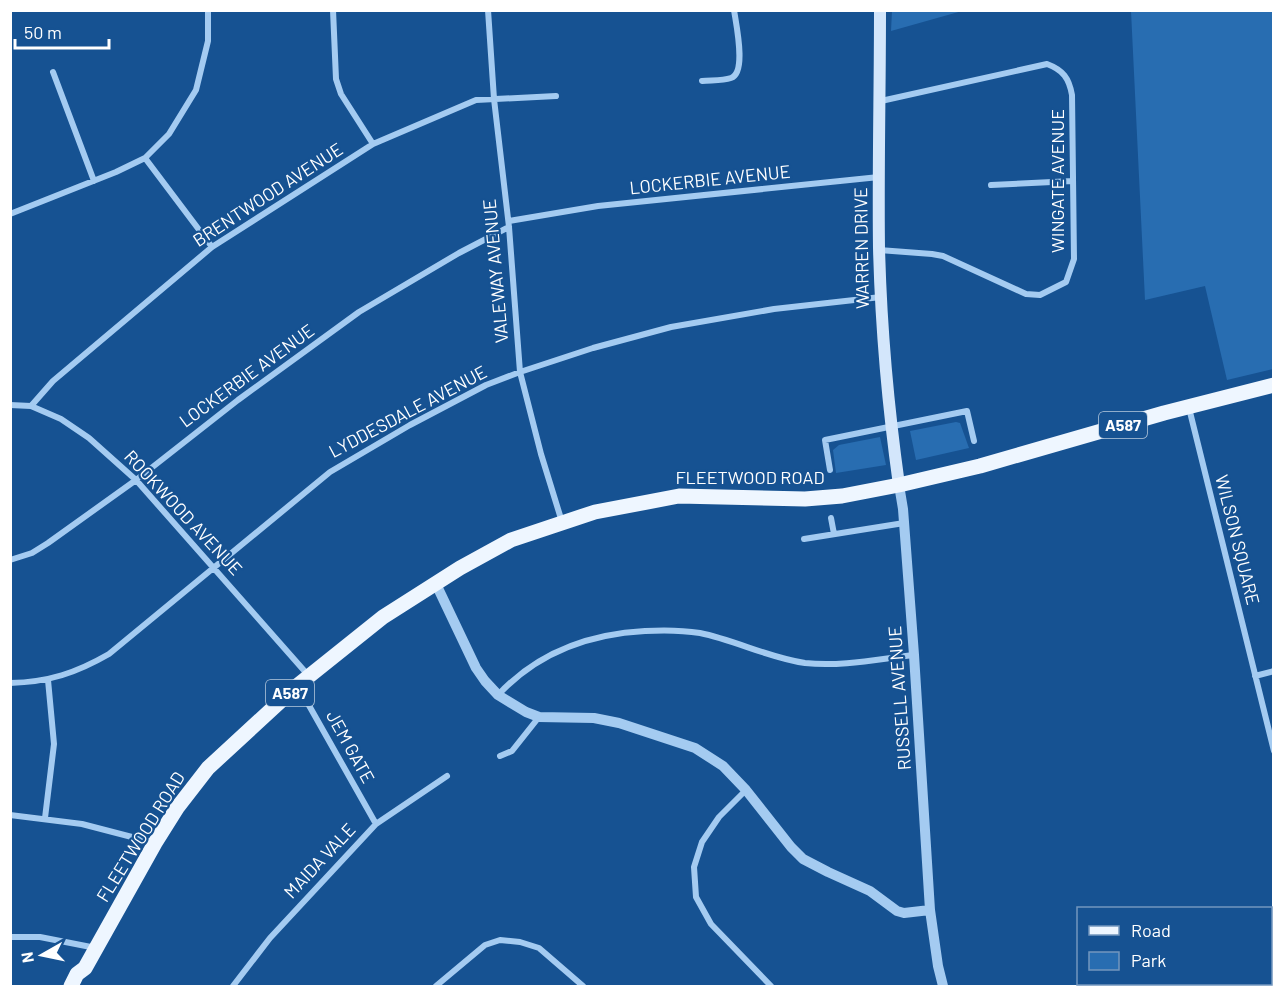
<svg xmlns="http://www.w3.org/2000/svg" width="1284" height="997" font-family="Barlow,sans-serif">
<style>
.green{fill:#286db1}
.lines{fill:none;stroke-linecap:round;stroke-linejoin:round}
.minor{stroke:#a4cbf1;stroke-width:6}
.tertiary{stroke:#a4cbf1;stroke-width:10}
.secondary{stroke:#d3e6fb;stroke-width:12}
.primary{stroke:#eef6ff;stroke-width:15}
.labels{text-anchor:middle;stroke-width:4.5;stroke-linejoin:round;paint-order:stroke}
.shield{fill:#165292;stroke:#b9cbde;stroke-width:1.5}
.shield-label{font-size:16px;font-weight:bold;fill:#fff}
.street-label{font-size:18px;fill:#fff;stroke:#165292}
</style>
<rect width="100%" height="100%" fill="#165292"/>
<!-- green -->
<path class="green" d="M892,11V10L962,11L891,31Z
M1131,11H1273V369L1227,380L1205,286L1145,300Z
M956,422L960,423L969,448L916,460L910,431Z
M880,437L886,465L836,473L833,450L839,445Z"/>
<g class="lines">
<!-- minor -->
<path class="minor" d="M333,10L336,79L341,94L373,144
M488,10L494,99L509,227L520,372L541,454L562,522
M53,72L94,181
M702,81C711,80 722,81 731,78C747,73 736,24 734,10
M145,158L212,247
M991,185L1073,181
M10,214L116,172L145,158L169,134L196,90L208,41V10
M509,221L598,206L879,177
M879,250L932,254L943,256L1026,294L1040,295L1066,282L1074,259L1072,95C1069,78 1063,70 1047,64L881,101
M10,405L31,406L61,419L89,438L136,480L308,675
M31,406L53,381L212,247L373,144L476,100L556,96
M1189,408L1274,751
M830,470L825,440L967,411L974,441
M831,518L834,534
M804,539L904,523
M10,560L32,553L48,543L136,480L238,400L359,312L459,253L509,227
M1255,676L1274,671
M10,683C49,682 76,673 109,654L330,472L410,425L486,385L520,372L593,348L671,327L774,309L881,297
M298,686L376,824
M498,695C537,653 589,634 645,631C663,630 681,630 700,633C735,640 769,658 805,663C841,667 879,659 914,655
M500,756L512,751L539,717
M746,790L719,817L702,842L694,867L696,897L711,924L771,986
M10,815L82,824L155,843
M45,818L54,744L48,680
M10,937H40L96,948
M233,986L270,938L376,824L447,776
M436,986L485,945L500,940L520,942L539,948L583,986"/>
<!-- tertiary -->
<path class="tertiary" d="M899,485L903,509L914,655L930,910L938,966L943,986
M436,584L476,668L485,681L498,695L526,712L539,717L594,718L619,723L695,748L723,766L746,790L791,847L803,859L828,872L870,891L897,911L904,913L930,910"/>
<!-- secondary -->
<path class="secondary" d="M880,10C880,90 878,169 879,248C881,327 888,406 899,485"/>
<!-- primary -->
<path class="primary" d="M71,986L77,974L85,968L155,843L177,808L208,768L298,685L383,617L460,568L511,540L595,512L679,496L805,499L842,496L899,485L980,466L1164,413L1274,385"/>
</g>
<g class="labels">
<!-- shield labels -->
<g class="shield">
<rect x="1099" y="412" width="48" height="26" rx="4.5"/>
<rect x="266" y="680" width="48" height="26" rx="4.5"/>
</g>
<g class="shield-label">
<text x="1123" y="431">A587</text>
<text x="290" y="699">A587</text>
</g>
<!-- street labels -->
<g class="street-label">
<text transform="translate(710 180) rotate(-6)" y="6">LOCKERBIE AVENUE</text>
<text transform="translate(1058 181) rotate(-90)" y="6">WINGATE AVENUE</text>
<text transform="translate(268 195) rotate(-33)" y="6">BRENTWOOD AVENUE</text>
<text transform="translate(862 248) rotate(-91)" y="6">WARREN DRIVE</text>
<text transform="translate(496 271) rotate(-95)" y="6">VALEWAY AVENUE</text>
<text transform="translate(247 376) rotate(-36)" y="6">LOCKERBIE AVENUE</text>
<text transform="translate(408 412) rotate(-28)" y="6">LYDDESDALE AVENUE</text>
<text x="750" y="484">FLEETWOOD ROAD</text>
<text transform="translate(183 513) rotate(47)" y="6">ROOKWOOD AVENUE</text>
<text transform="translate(1237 540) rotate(76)" y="6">WILSON SQUARE</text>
<text transform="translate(900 698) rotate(-94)" y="6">RUSSELL AVENUE</text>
<text transform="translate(350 747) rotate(61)" y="6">JEM GATE</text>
<text transform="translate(141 837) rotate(-58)" y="6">FLEETWOOD ROAD</text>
<text transform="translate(320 861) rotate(-47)" y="6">MAIDA VALE</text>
</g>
</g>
<!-- border -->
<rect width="1284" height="997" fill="none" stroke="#ffffff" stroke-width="24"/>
<!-- legend -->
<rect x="1077" y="907" width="195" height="78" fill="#165292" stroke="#7397be" stroke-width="1.5"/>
<rect x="1089" y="926" width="30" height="9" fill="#eef6ff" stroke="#7397be" stroke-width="1.5"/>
<text x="1131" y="937" font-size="18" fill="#ffffff">Road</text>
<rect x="1089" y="952" width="30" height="18" fill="#286db1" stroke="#7397be" stroke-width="1.5"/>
<text x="1131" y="967" font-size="18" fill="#ffffff">Park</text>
<!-- north arrow -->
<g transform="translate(42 955) rotate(261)" stroke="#165292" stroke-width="4.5" paint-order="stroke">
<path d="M0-4.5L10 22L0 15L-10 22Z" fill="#ffffff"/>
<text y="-9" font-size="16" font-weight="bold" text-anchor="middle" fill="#ffffff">N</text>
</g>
<!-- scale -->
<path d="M15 39v9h94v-9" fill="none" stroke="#ffffff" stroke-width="3"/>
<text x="24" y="39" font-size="18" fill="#ffffff" stroke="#165292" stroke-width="4.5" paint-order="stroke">50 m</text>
</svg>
